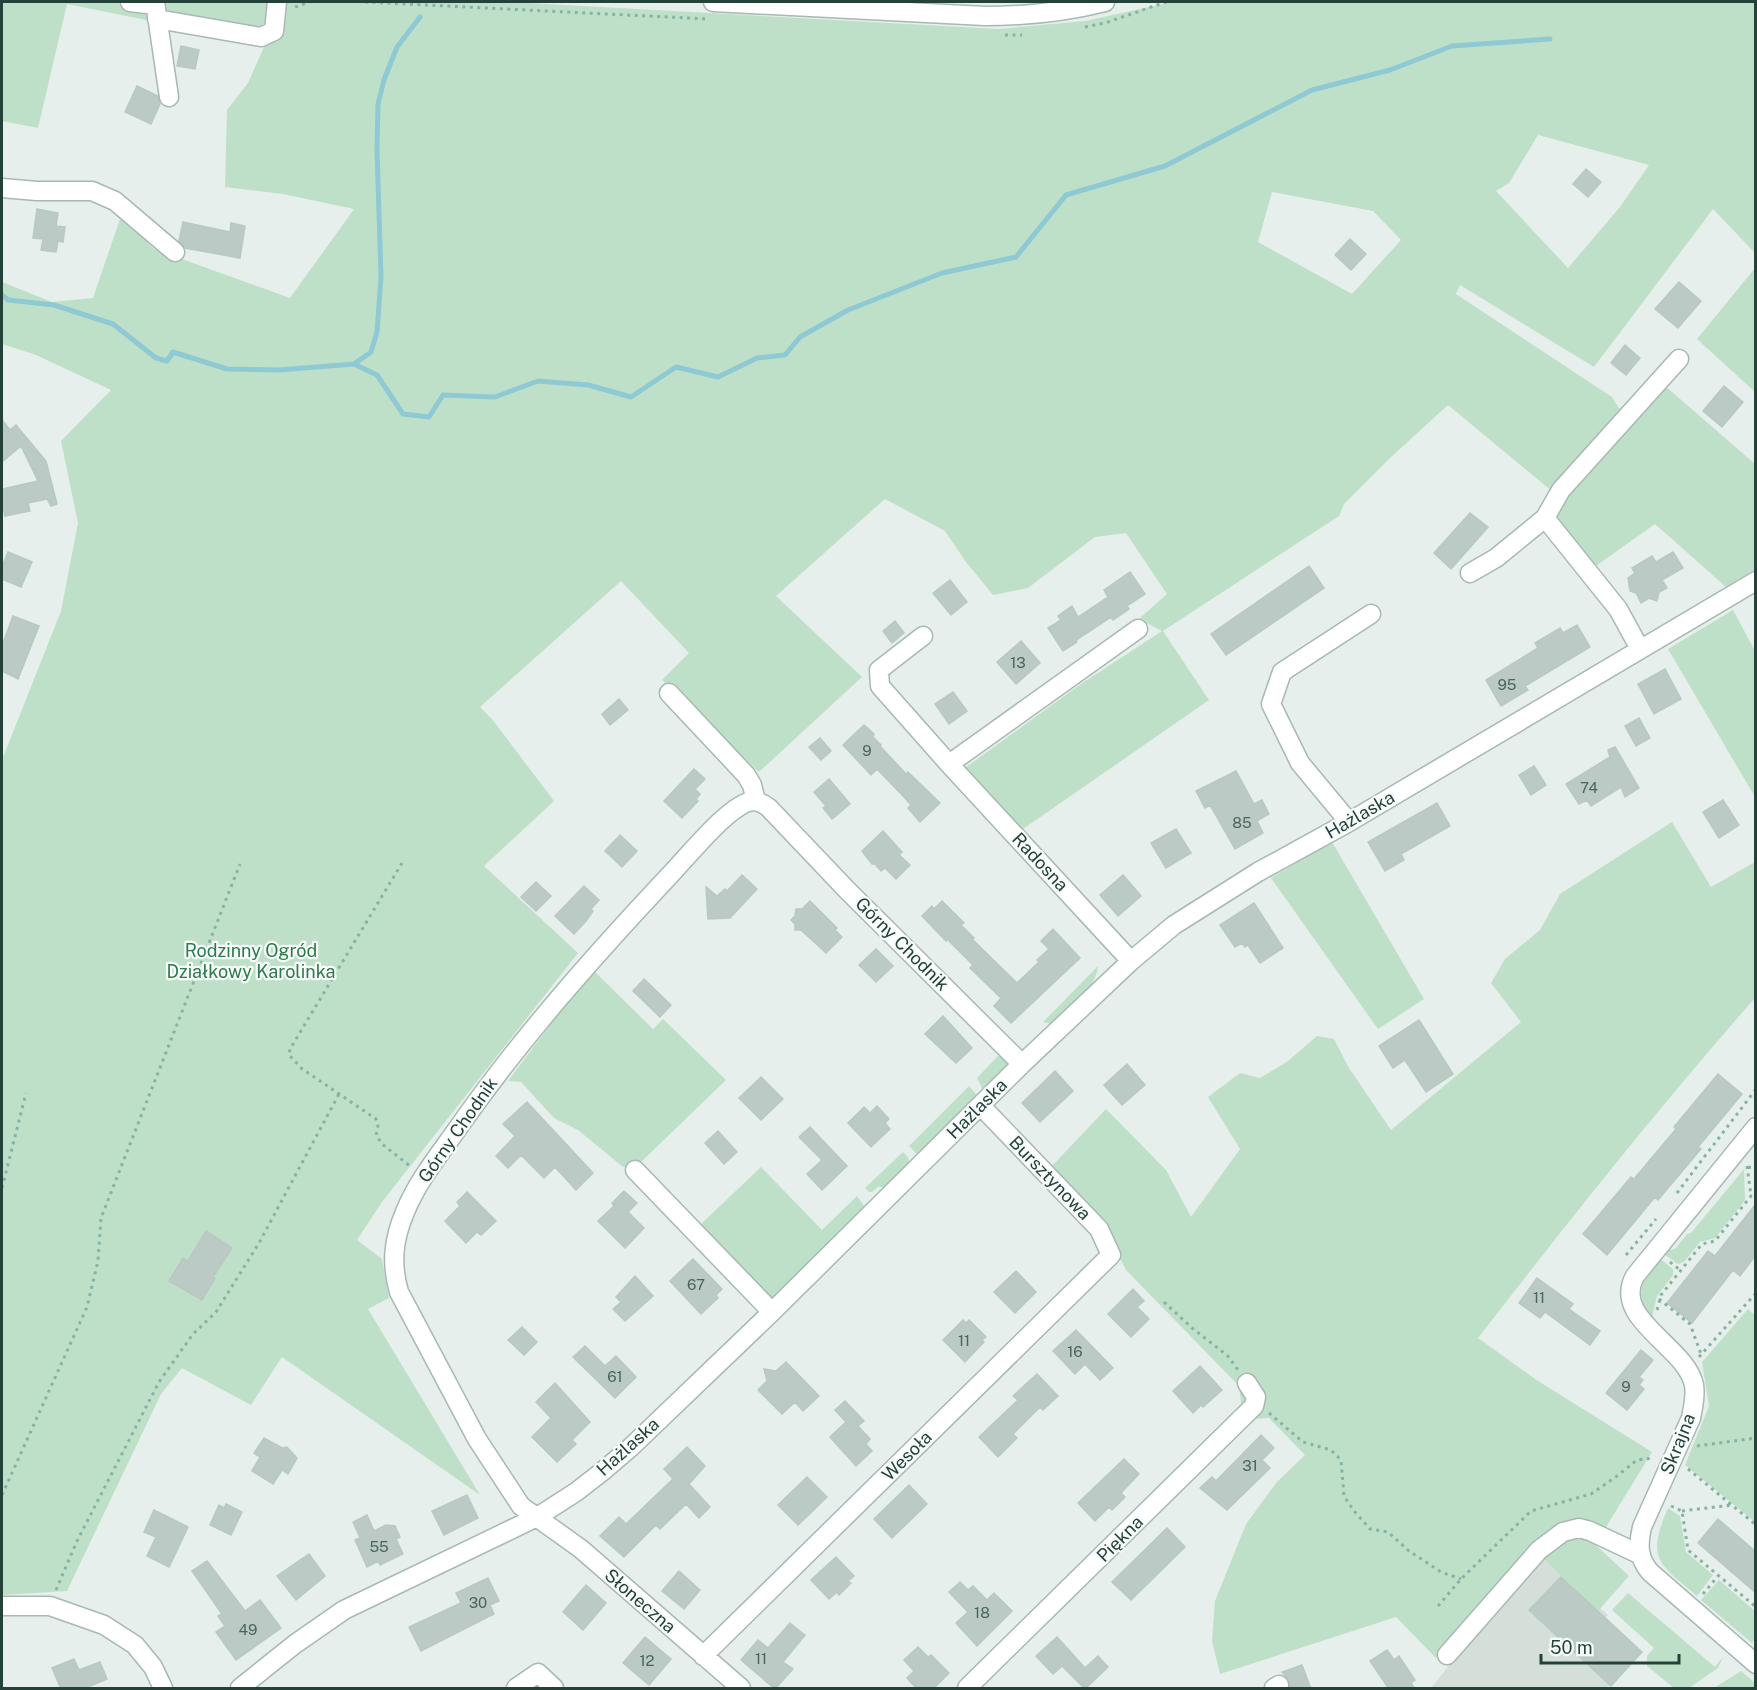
<svg xmlns="http://www.w3.org/2000/svg" width="1757" height="1690" font-family="'Public Sans',sans-serif">
<style>
.built{fill:#d4dfda}
.green{fill:#bfe0c8;fill-rule:evenodd}
.lines{fill:none;stroke-linecap:round;stroke-linejoin:round}
.stream{stroke:#8ec9d4;stroke-width:5}
.building{fill:#bbcac4;stroke:#b8c9c2;stroke-width:1.5}
.minor-casing{stroke:#a8b8b2;stroke-width:21}
.path{stroke:#86b3a5;stroke-width:3;stroke-dasharray:3 4.5;stroke-linecap:butt}
.minor{stroke:#fff;stroke-width:18}
.labels{text-anchor:middle;stroke-width:4.5;stroke-linejoin:round;paint-order:stroke}
.number-label{font-size:15px;fill:#4a645c}
.street-label{font-size:18px;fill:#24423a;stroke:#f7fbf9}
.park-label{font-size:18px;fill:#2d7a4b;stroke:#f7fbf9}
</style>
<rect width="100%" height="100%" fill="#e6efeb"/>
<!-- built -->
<path class="built" d="M1538,1554L1598,1611L1600,1608L1608,1615L1605,1618L1642,1652L1608,1688H1431Z"/>
<!-- green -->
<path class="green" d="M2,2H150L151,21L67,4L38,128L2,121Z
M160,2H267L268,14L265,26L253,30L163,10Z
M284,2H511L998,29L1085,21L1172,2H1755V253L1713,209L1594,367L1460,285L1456,294L1612,397L1622,413L1553,492L1448,405L1390,458L1344,504L1339,516L1163,631L1209,700L1023,829L972,781L965,768L1081,684L1162,631L1139,619L1167,594L1126,533L1095,537L1028,588L993,595L966,562L945,531L885,499L776,596L862,677L759,772L662,680L689,653L621,581L480,707L492,719L554,801L484,866L578,953L382,1202L357,1240L382,1259L389,1298L368,1309L480,1495L282,1357L251,1405L182,1368L161,1394L67,1591L2,1595V760L61,611L78,523L61,441L111,390L36,355L2,344V282L52,302L93,298L121,216L154,249L290,298L354,209L283,194L225,187L227,110L248,83ZM1538,135L1649,165L1620,207L1568,268L1496,191L1509,183ZM1272,192L1373,211L1401,240L1352,294L1258,242Z
M1755,268V392L1697,339Z
M1664,385L1755,464V569L1726,587L1655,524L1593,568L1556,517L1563,501Z
M1733,610L1755,651V797L1668,649Z
M1672,822L1711,887L1755,862V998C1659,1107 1568,1222 1478,1338L1538,1381L1652,1452L1603,1532L1584,1524L1524,1554L1436,1658L1396,1617L1220,1674L1212,1641L1215,1601L1246,1524L1277,1482L1305,1455L1269,1418L1253,1419L1241,1403L1239,1386L1126,1270L1117,1253L1050,1168L1106,1109L1166,1170L1191,1217L1240,1149L1208,1097L1240,1073L1260,1078L1288,1061L1317,1036L1334,1039L1349,1068L1391,1130L1521,1022L1491,983L1505,959L1540,930L1560,894Z
M1332,842L1424,999L1378,1029L1271,878Z
M1098,966C1095,992 1069,1008 1051,1024L1043,1022Z
M592,969L653,1029L663,1019L726,1080L640,1163L623,1167L578,1130L554,1118L521,1082L508,1081Z
M976,1023L1010,1057L1011,1066L986,1089L982,1088L977,1078L1000,1054L971,1027Z
M969,1086L976,1094V1100L921,1154H917L909,1146Z
M903,1152L908,1157L909,1163L887,1187H878L872,1192H869L865,1188Z
M761,1167L822,1230L857,1196L865,1207L771,1299L700,1225Z
M1744,1169L1745,1199L1743,1203L1715,1238L1700,1242L1684,1262L1678,1264L1664,1254L1667,1250L1675,1249L1687,1234L1691,1233Z
M1658,1257L1673,1269V1275L1657,1296L1652,1318C1633,1292 1642,1280 1658,1257Z
M1748,1309L1756,1316L1755,1522L1685,1465L1709,1406L1702,1362Z
M1668,1508L1680,1516L1686,1552L1713,1575L1697,1596C1658,1563 1646,1559 1668,1508Z
M1566,1536H1586L1629,1576L1598,1611L1538,1554Z
M1719,1580L1755,1611V1639L1752,1643L1701,1600Z
M1628,1593L1715,1667L1723,1657L1718,1668L1689,1688H1674L1647,1666V1656L1654,1648L1612,1610Z
M1741,1671L1755,1683V1688H1714Z"/>
<g class="lines">
<!-- stream -->
<path class="stream" d="M2,295L8,300L54,305L113,324L156,358L167,361L173,352L227,369L279,370L354,364L377,375L403,414L429,417L443,395L495,397L538,381L588,385L631,397L676,367L718,377L757,358L785,355L800,337L848,310L942,273L1016,257L1066,195L1165,166L1312,90L1390,70L1452,46L1550,39
M354,364L371,352L377,332L381,277L377,150L378,104L384,80L397,47L420,17"/>
</g>
<!-- building -->
<path class="building" d="M181,46L199,50L195,69L177,66Z
M137,86L158,96L160,104L151,124L125,112Z
M1586,169L1601,182L1588,197L1573,184Z
M37,209L58,213L56,226L65,227L63,242L58,241L56,252L41,250L43,239L33,238Z
M183,222L230,232L231,223L245,226L240,258L185,248L179,241Z
M1350,239L1366,254L1351,270L1335,255Z
M1679,282L1701,301L1678,328L1655,309Z
M1625,345L1640,358L1626,375L1611,363Z
M1724,386L1743,402L1722,427L1703,411Z
M2,420L10,430L16,425L46,461L57,504L51,506L47,499L28,503L30,511L5,516L2,502V489L38,481L21,446L2,462Z
M1470,513L1488,527L1451,569L1434,553Z
M8,552L32,562L21,587L2,579V567Z
M1673,552L1683,568L1662,580L1667,588L1659,592L1657,601L1649,598L1641,603L1636,593L1630,591L1628,578L1635,573L1632,568L1652,556L1656,562Z
M1309,566L1324,588L1226,655L1211,634Z
M1130,572L1145,594L1127,606L1129,609L1113,620L1111,617L1076,640L1077,642L1063,651L1048,628L1061,620L1058,616L1072,606L1078,617L1108,597L1104,590Z
M950,580L967,602L951,615L933,593Z
M13,616L39,626L18,679L2,671V646Z
M895,621L904,633L892,643L883,631Z
M1577,625L1590,647L1525,686L1528,690L1501,706L1486,680L1538,648L1535,643L1560,628L1563,633Z
M1021,641L1040,663L1016,684L997,662Z
M1665,669L1681,699L1654,714L1638,684Z
M953,692L967,711L949,724L935,704Z
M619,699L628,710L610,725L602,714Z
M1639,718L1650,738L1636,746L1625,726Z
M864,725L874,734L873,737L881,745L880,746L906,774L908,772L940,803L920,822L908,808L911,805L904,797L877,769L871,775L843,745Z
M820,738L831,751L821,760L809,747Z
M1615,747L1639,788L1625,797L1621,787L1591,806L1587,800L1579,804L1566,784L1610,757L1608,750Z
M1534,766L1546,785L1531,795L1519,775Z
M694,769L705,779L695,789L700,794L696,799L698,801L682,818L664,801Z
M1236,771L1254,804L1262,800L1269,814L1257,821L1263,833L1235,849L1210,805L1205,808L1196,791Z
M829,779L850,804L832,819L823,808L826,806L814,792Z
M1723,800L1739,825L1719,838L1703,812Z
M1437,803L1450,826L1401,854L1404,860L1385,871L1368,842Z
M1176,829L1191,853L1166,868L1151,843Z
M883,831L902,852L899,855L910,865L896,879L885,868L881,871L875,864H872L862,851Z
M620,835L637,851L622,867L605,851Z
M742,875L757,889L730,918L708,919L706,887L717,896L725,889L727,891Z
M1123,875L1141,896L1118,916L1100,895Z
M536,882L551,896L536,911L521,897Z
M584,886L599,900L591,909L593,911L586,921L574,934L555,916Z
M810,901L837,928L835,930L842,937L826,953L801,930H795V924L791,920L795,916L796,909H802Z
M942,901L964,923L961,925L974,938L972,939L1017,983L1039,962L1037,960L1049,949L1041,941L1053,929L1080,958L1011,1023L994,1006L1001,998L970,968L973,965L947,939L946,941L922,916L932,906L934,909Z
M1254,903L1283,948L1260,963L1248,945L1245,947L1242,943L1235,947L1220,925Z
M876,949L893,966L876,982L859,965Z
M644,979L671,1005L660,1017L633,991Z
M943,1016L972,1048L956,1063L925,1034Z
M1419,1020L1453,1074L1426,1092L1405,1060L1393,1068L1379,1046Z
M1127,1064L1145,1085L1122,1105L1104,1085Z
M1055,1071L1073,1091L1040,1122L1022,1103Z
M1718,1074L1742,1094L1698,1147L1701,1149L1658,1200L1655,1197L1607,1255L1583,1234L1631,1177L1634,1179L1676,1129L1674,1127Z
M761,1077L783,1099L761,1120L739,1098Z
M527,1102L593,1173L576,1190L555,1167L544,1178L521,1155L508,1168L496,1156L515,1136L503,1124Z
M877,1106L889,1119L885,1123L890,1129L871,1147L848,1123L864,1107L870,1113Z
M810,1127L847,1166L822,1190L807,1174L822,1160L799,1137Z
M718,1131L737,1152L724,1164L705,1143Z
M624,1191L637,1203L628,1212L644,1228L625,1248L598,1221L614,1206L612,1203Z
M467,1192L496,1221L481,1235L477,1232L466,1243L445,1221L460,1206L457,1202Z
M1755,1205V1256L1740,1276L1733,1270L1692,1323L1667,1303L1708,1251L1715,1256Z
M206,1231L232,1248L213,1277L215,1278L202,1300L169,1281L183,1258L188,1261Z
M693,1259L722,1289L716,1295L718,1298L701,1314L670,1281Z
M1016,1271L1036,1292L1015,1313L994,1292Z
M635,1276L653,1296L625,1321L613,1309L621,1302L616,1297Z
M1537,1278L1573,1304L1569,1309L1600,1331L1590,1345L1545,1312L1540,1318L1519,1303Z
M1133,1289L1144,1301L1137,1307L1149,1319L1131,1337L1108,1314Z
M963,1320L966,1323L969,1320L986,1337L982,1340L984,1342L965,1362L943,1340Z
M522,1327L537,1342L524,1355L508,1340Z
M1076,1330L1113,1368L1100,1380L1085,1364L1075,1374L1053,1351Z
M585,1346L605,1366L616,1356L636,1377L615,1398L573,1357Z
M1641,1350L1653,1360L1639,1377L1643,1380L1639,1385L1644,1389L1627,1410L1606,1393Z
M786,1362L819,1396L803,1411L795,1402L782,1414L758,1390L767,1381L764,1369L776,1371Z
M1200,1366L1222,1390L1203,1407L1201,1405L1193,1413L1173,1391Z
M1037,1374L1058,1396L1043,1410L1040,1407L1013,1434L1017,1438L998,1457L979,1437L1018,1400L1013,1396Z
M555,1383L590,1422L572,1440L576,1444L557,1462L532,1437L551,1418L536,1402Z
M845,1401L864,1421L858,1426L870,1439L866,1444L872,1451L856,1466L830,1437L846,1422L835,1410Z
M1261,1435L1274,1448L1262,1460L1270,1468L1227,1510L1200,1488L1212,1477L1216,1481Z
M264,1438L282,1448L287,1447L297,1458L288,1474L282,1470L273,1484L252,1471L260,1457L254,1453Z
M687,1447L705,1466L689,1484L710,1507L699,1518L686,1504L660,1529L656,1525L624,1557L600,1536L619,1517L626,1524L673,1479L664,1469Z
M1124,1459L1139,1474L1121,1493L1125,1497L1112,1510L1109,1507L1095,1521L1078,1503Z
M807,1477L827,1497L798,1525L778,1505Z
M909,1485L927,1504L892,1538L874,1519Z
M467,1495L478,1518L444,1535L432,1511Z
M226,1504L242,1512L231,1535L210,1525L219,1505L224,1508Z
M154,1510L188,1527L169,1567L147,1556L156,1537L144,1532Z
M367,1515L374,1531L386,1525L395,1526L400,1537L396,1539L403,1554L380,1565L378,1561L367,1567L355,1540L360,1538L353,1522Z
M1718,1519L1755,1551V1592L1698,1543Z
M1167,1528L1185,1547L1131,1600L1112,1582Z
M309,1554L325,1576L296,1600L277,1576Z
M836,1557L854,1576L848,1581L851,1583L839,1595L837,1592L829,1599L811,1580Z
M207,1561L245,1611L260,1600L281,1628L236,1660L216,1632L225,1626L218,1616L222,1614L192,1571Z
M679,1571L700,1590L684,1609L662,1591Z
M1561,1577L1642,1652L1611,1686L1529,1610Z
M488,1578L499,1601L490,1605L494,1614L421,1651L409,1627L461,1603L456,1593Z
M960,1582L968,1590L973,1586L987,1600L994,1593L1012,1611L977,1646L956,1623L968,1612L949,1592Z
M586,1585L606,1603L583,1630L563,1612Z
M790,1623L805,1635L783,1662L793,1669L775,1689L741,1660L758,1640L768,1648Z
M645,1637L671,1659L649,1685L623,1663Z
M1057,1637L1085,1668L1098,1656L1108,1667L1085,1689L1062,1666L1053,1674L1036,1656Z
M918,1647L928,1657L931,1655L949,1673L933,1689H917L907,1678L914,1671L904,1660Z
M1387,1650L1394,1660L1399,1656L1415,1680L1411,1683L1415,1689H1389L1370,1661Z
M74,1659L79,1670L100,1662L107,1679L83,1689H61L52,1668Z
M1302,1665L1311,1689H1289V1680L1282,1672Z"/>
<g class="lines">
<defs>
<path id="minor" d="M130,2L155,5
M155,2L169,97
M713,2L985,16C1026,16 1065,12 1105,2
M157,19L261,37L274,31L277,2
M2,188L37,191H92L115,201L175,252
M1545,518L1618,609L1640,649
M1470,573L1496,558L1545,518L1561,490L1679,359
M923,636L879,670L880,686L949,764L1131,961
M669,693L746,775L752,785L756,801
M949,764L1138,629
M1349,822L1300,763L1271,704L1282,672L1371,614
M1756,1127L1635,1276C1611,1319 1686,1346 1694,1385C1696,1396 1693,1407 1691,1418L1642,1527C1638,1544 1638,1558 1650,1572L1756,1664
M635,1170L772,1312
M2,1606H50L104,1625L135,1645L153,1667L163,1688
M1447,1655L1539,1550L1563,1532L1579,1528L1590,1531L1641,1555
M703,1656L1111,1255L1099,1229L981,1106
M240,1688L295,1644L344,1610L537,1517L576,1492L603,1471L631,1447L772,1312L1022,1064L1131,961L1174,925L1258,872L1349,822L1756,581
M516,1688L538,1673L554,1688
M741,1688L581,1549L521,1506L477,1439L399,1292C391,1264 393,1240 405,1212C417,1182 439,1155 458,1128C521,1038 594,956 669,876C687,857 718,819 740,806C751,799 759,800 769,808L847,890L1022,1064
M967,1688L1254,1406L1256,1397L1247,1383
M1274,1688L1279,1685"/>
</defs>
<!-- minor casing -->
<use href="#minor" class="minor-casing"/>
<!-- path -->
<path class="path" d="M365,2L708,19
M295,7L310,2
M1085,27L1105,23L1166,2
M1005,35H1022
M402,863L290,1049L289,1055L301,1068L376,1119L378,1126L376,1135L382,1144L410,1166
M1747,1166L1751,1196
M1748,1167L1756,1169
M2,1188L26,1093
M1677,1193C1703,1158 1730,1124 1756,1089
M1626,1255L1656,1219
M1670,1262L1680,1270
M1659,1299L1690,1324L1701,1354
M1164,1302L1192,1328L1228,1356L1238,1370
M1657,1310L1661,1295L1702,1244L1715,1241L1751,1196L1756,1195
M1699,1357L1756,1293
M1269,1413L1303,1442L1331,1450L1341,1460L1344,1496L1354,1511L1370,1529L1388,1532L1409,1551L1441,1572L1461,1579
M1697,1446L1756,1438
M1688,1469L1756,1525
M2,1495L87,1307L98,1261L101,1218L240,864
M1671,1506L1682,1511L1688,1550L1756,1607
M1682,1511L1732,1505
M56,1590L77,1541L159,1382L193,1334L216,1312L259,1243L339,1094
M1703,1594L1718,1576
M1438,1606L1461,1579L1531,1511L1591,1494L1617,1476L1637,1460L1653,1458"/>
<!-- minor -->
<use href="#minor" class="minor"/>
</g>
<g class="labels">
<!-- number labels -->
<g class="number-label">
<text x="1018" y="668">13</text>
<text x="1507" y="690">95</text>
<text x="867" y="756">9</text>
<text x="1589" y="793">74</text>
<text x="1242" y="828">85</text>
<text x="696" y="1290">67</text>
<text x="1539" y="1303">11</text>
<text x="964" y="1346">11</text>
<text x="1075" y="1357">16</text>
<text x="615" y="1382">61</text>
<text x="1626" y="1392">9</text>
<text x="1250" y="1471">31</text>
<text x="379" y="1552">55</text>
<text x="478" y="1608">30</text>
<text x="982" y="1618">18</text>
<text x="248" y="1635">49</text>
<text x="761" y="1664">11</text>
<text x="647" y="1666">12</text>
</g>
<!-- street labels -->
<g class="street-label">
<text transform="translate(1360 815) rotate(-30)" y="6">Hażlaska</text>
<text transform="translate(1040 862) rotate(47)" y="6">Radosna</text>
<text transform="translate(902 944) rotate(45)" y="6">Górny Chodnik</text>
<text transform="translate(977 1109) rotate(-45)" y="6">Hażlaska</text>
<text transform="translate(458 1130) rotate(-55)" y="6">Górny Chodnik</text>
<text transform="translate(1050 1178) rotate(46)" y="6">Bursztynowa</text>
<text transform="translate(1678 1444) rotate(-68)" y="6">Skrajna</text>
<text transform="translate(628 1447) rotate(-42)" y="6">Hażlaska</text>
<text transform="translate(907 1456) rotate(-45)" y="6">Wesoła</text>
<text transform="translate(1120 1539) rotate(-45)" y="6">Piękna</text>
<text transform="translate(640 1601) rotate(41)" y="6">Słoneczna</text>
</g>
<!-- park labels -->
<g class="park-label">
<text x="251" y="957">Rodzinny Ogród<tspan x="251" dy="21">Działkowy Karolinka</tspan></text>
</g>
</g>
<!-- border -->
<rect width="1757" height="1690" fill="none" stroke="#24423a" stroke-width="6"/>
<!-- scale -->
<path d="M1541 1654v9h138v-9" fill="none" stroke="#24423a" stroke-width="3"/>
<text x="1550" y="1654" font-size="18" fill="#24423a" stroke="#f7fbf9" stroke-width="4.5" paint-order="stroke">50 m</text>
</svg>
